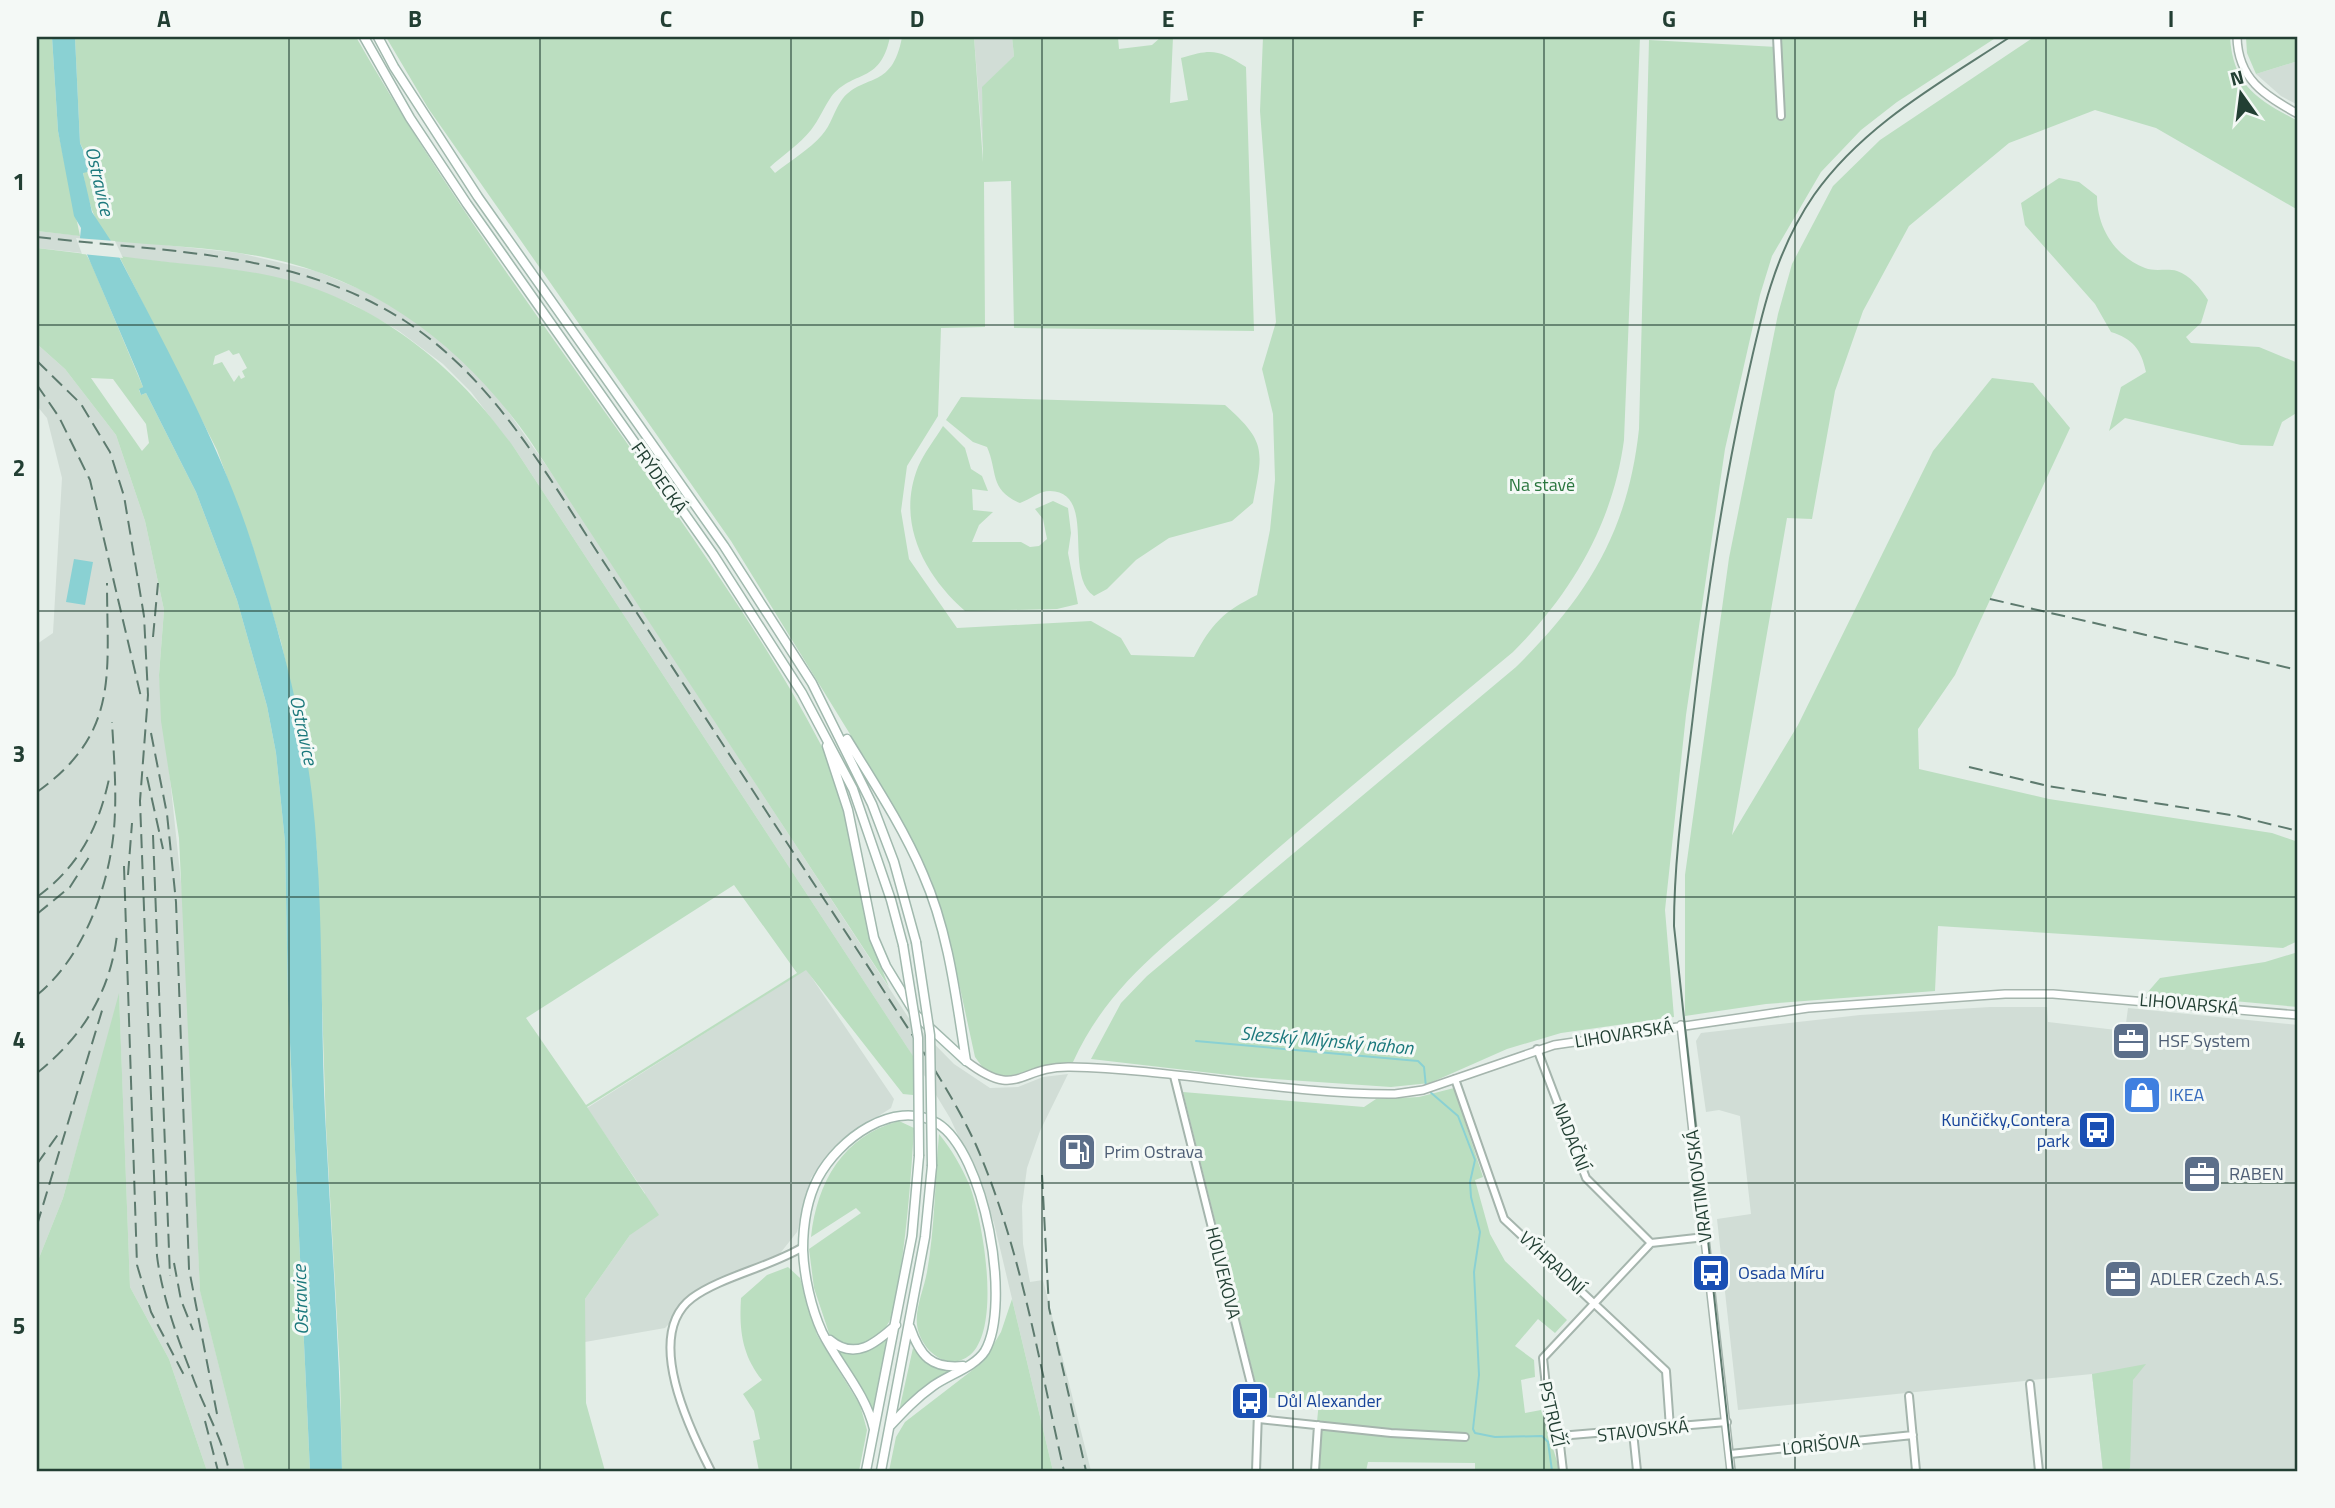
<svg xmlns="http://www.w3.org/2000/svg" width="2335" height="1508" font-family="'Titillium Web',sans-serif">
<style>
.built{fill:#d1ddd6}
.green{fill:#bbdec0;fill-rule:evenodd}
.water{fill:#8ad1d3}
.pier{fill:#e3ede7}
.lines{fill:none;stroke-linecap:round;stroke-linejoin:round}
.stream{stroke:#8ad1d3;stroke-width:2}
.minor-casing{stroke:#a5b5ad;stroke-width:10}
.tertiary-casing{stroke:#a5b5ad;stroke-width:10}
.secondary-casing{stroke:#a1b9ae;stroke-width:11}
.minor{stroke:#fff;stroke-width:6}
.tertiary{stroke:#fff;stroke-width:7}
.secondary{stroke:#fff;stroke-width:8}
.tram{stroke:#5d7a6e;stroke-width:2}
.rail{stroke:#5d7a6e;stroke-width:2;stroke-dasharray:14 7;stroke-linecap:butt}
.secondary-bridge-casing{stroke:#a1b9ae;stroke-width:11;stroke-linecap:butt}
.secondary-bridge{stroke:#fff;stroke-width:8}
.grid{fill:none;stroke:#223f33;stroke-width:2;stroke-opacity:0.55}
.labels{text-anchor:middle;stroke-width:6;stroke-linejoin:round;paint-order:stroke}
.street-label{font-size:18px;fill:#223f33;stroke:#f4f9f6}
.park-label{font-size:18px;fill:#2b773f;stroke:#f4f9f6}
.service-label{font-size:18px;fill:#4e5e75;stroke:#f4f9f6;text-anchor:start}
.shop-label{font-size:18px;fill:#366cbe;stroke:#f4f9f6;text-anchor:start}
.transit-label{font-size:18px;fill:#164399;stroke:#f4f9f6;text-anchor:start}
.water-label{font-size:19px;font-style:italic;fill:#1b787c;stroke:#f4f9f6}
.neatline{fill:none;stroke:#223f33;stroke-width:2.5}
.grid-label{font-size:23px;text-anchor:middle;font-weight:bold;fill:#223f33}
</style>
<rect width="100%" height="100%" fill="#e3ede7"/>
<!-- built -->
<path class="built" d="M974,37H1012L1014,56L982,88L984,162Z
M2298,61V105L2281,96L2256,74Z
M37,231L239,253L316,271L362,290L409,316L455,352L498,397L567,495L908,1017L954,1064L990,1088L1018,1087L1043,1077L1068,1074L1040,1131L1027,1168L1022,1206L1023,1244L1030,1282L1043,1280L1091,1471H1053L994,1223L977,1176L950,1118L907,1047L515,449L471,392L443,364L399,331L354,305L310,287L236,270L37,248Z
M37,344L65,369L116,435L145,521L164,610L159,675L183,901L200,1290L245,1471H207L169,1359L130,1287L119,996L63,1198L37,1263V644L53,633L62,478L47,418L37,406Z
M806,969L894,1099L891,1108L841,1140L825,1158L811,1178L797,1232L778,1256L699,1294L665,1328L585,1342V1299L630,1235L645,1193L587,1108Z
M1990,1007H2047L2048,1022L2125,1031L2128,1008L2298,1025V1471H2103L2092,1374L1738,1410L1717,1219L1751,1214L1740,1116L1719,1110L1706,1112L1696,1041L1701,1033L1860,1015Z"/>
<!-- green -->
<path class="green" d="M37,37H52L58,131L80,236L37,231Z
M75,37H356C447,197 559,345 664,496C719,576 775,657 820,743C858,814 857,910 889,987L529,439C465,349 379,281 268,258C215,247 162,246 111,241C93,222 87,198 83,172L92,167L80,143Z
M386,37H890C880,85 853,69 831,97C824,107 819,120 811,130C800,144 783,155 770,167L775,173C790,161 810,149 822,135C831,125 834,111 841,101C862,72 892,92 902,37H974L983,162L982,87L1014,56L1012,37H1118L1119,49L1152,45L1161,37H1173L1170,103L1188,100L1181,58C1213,48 1219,50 1246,67L1254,331L1014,328L1011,181L984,182L985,327L941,328L938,416L907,466L901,511L909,559L957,628L1091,621L1121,638L1131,655L1194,657C1212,623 1223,612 1257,595L1270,530L1275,480L1273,414L1262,369L1276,322L1260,111L1263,37H1640L1624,440C1613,523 1572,593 1513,652C1421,729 1327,805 1237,884C1173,940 1109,982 1073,1062L1003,1077L986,1072L975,1057L952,951L931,879L877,778L731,541L428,108Z
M1777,37H1997L1897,102L1861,130L1821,172L1772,256L1760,295L1725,449L1686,715L1665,910L1674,1017L1561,1033L1507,1049L1430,1083L1391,1087L1246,1077L1091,1059L1121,1003L1147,976L1516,667C1588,596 1628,531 1639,429L1649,40L1777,47Z
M2034,37H2230C2233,86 2258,100 2298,121V210L2156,128L2095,110L2009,143L1909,226L1863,311L1835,391L1812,519L1787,518L1732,835L1798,725L1933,451L1992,378L2033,383L2070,428L1955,675L1918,729L1919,769L2049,799L2272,833L2298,842V941L2283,948L1938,926L1935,991L1766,1004L1685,1016V875L1729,558L1778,314L1792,264L1833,186L1880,140Z
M2246,37H2298V61L2256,74L2247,53Z
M2059,178L2079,182L2097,196C2097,228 2115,256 2145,268C2155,272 2167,268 2177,271C2190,275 2201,289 2208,300L2201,323L2186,337L2191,343L2259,347L2298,363V412L2282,422L2273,446L2241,445L2125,418L2109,431L2121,387L2146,372C2141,349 2133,339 2111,332L2095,304L2025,225L2021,203Z
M37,248L86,254L91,263L143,387L139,390L141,395L146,393L196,492L237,600L267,706L276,753L285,842L288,1000L310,1471H245L200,1291L179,838L161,721L159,675L164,610L145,521L116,435L65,369L37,344ZM91,378L113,379L146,424L149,443L142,451Z
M119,256C166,263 214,265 262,274C369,295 453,361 515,449L913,1056V1095L903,1094L806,970L587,1107L659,1215L630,1235L585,1299L586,1403L605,1471H342L340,1372L326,1126L317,851L303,739L281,642L252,545L217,450ZM229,350L233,355L239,353L247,368L242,371L245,377L241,379L239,375L234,382L222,362L213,365L215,356ZM734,885L797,973L586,1105L526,1018Z
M961,397L1225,405C1267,442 1263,451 1253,503L1232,521L1169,538L1136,560L1107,589L1094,596C1062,574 1098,492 1050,491C1039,491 1031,499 1020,503C989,490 998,472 987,447L973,442L946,420Z
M943,426L965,448L971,469L982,476L988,491L972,489L973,510L993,512L979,525L972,542H1021L1030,547L1039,546L1047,539L1043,519L1035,509L1053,501L1068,508L1071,533L1068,553L1078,604L1057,609L965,611C924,575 896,522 918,467C924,453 935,439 943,426Z
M2298,952V1007L2147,993L2160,978L2265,962Z
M119,993L130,1287L169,1359L207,1471H37V1263L63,1198Z
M1454,1088L1483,1177L1475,1180L1490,1234L1505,1261L1567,1320L1555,1333L1538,1319L1515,1346L1534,1360L1535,1377L1521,1380L1525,1413L1541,1410L1560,1471H1475V1463L1368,1462L1366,1471H1320L1316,1456L1322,1423L1317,1422L1319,1401L1259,1397L1183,1092L1364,1107L1376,1099L1419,1097Z
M899,1121L914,1128C911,1179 907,1229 899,1280C896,1294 896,1310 889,1322C877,1346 850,1352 830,1336L814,1288L809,1249L861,1213L856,1208L811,1237C817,1182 843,1136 899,1121Z
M939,1134C952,1150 961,1166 969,1184C983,1219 1002,1328 970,1355C947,1374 920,1349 917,1325C915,1308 924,1289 927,1272C935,1228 935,1179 939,1134Z
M788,1267L800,1278L817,1335L860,1405L867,1430L859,1471H759L753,1441L760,1439L754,1411L743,1394L762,1380C742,1355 739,1330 741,1298L767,1275Z
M1012,1299L1053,1471H889L896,1437L905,1422L983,1362L1001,1332Z
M887,1339L873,1409L836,1350C858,1357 868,1350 887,1339Z
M913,1348C924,1363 932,1370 951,1371L917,1392L899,1411Z
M2146,1364L2133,1380L2130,1468L2127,1471H2103L2092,1374Z"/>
<!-- water -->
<path class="water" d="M52,37H75L80,143L92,171L83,173L92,212L111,241C162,341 219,440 253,547C278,628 302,712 312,795C324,901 320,1008 325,1114C331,1233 340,1352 342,1471H310L288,1000L285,842L276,753L267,706L237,600L196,492L146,393L141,395L139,389L143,387L138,374L80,238L81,228L74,216L58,131Z
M74,559L93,562L85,605L66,602Z"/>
<!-- pier -->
<path class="pier" d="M76,238L115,241L123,258L82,254Z"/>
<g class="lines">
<!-- stream -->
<path class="stream" d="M1196,1041L1418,1061L1424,1067L1426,1087
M1429,1091L1458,1116L1475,1160L1470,1182L1471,1197L1480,1232L1474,1272L1479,1375L1473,1429L1475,1433L1495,1437L1542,1436L1548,1442L1552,1471"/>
<defs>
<path id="minor" d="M1777,37L1781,116
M1537,1049L1586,1178L1651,1243
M1174,1076L1258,1412L1256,1471
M1455,1079L1504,1219L1666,1371L1670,1428
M2030,1384L2039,1471
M1909,1396L1916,1471
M1259,1419L1391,1433L1465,1437
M1633,1432L1637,1471
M1559,1436L1727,1422
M1730,1454L1913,1435
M711,1471C690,1430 643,1335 692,1298C720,1277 770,1267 803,1247
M1315,1471L1318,1425
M1563,1471L1559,1436L1550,1424L1543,1358L1651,1243L1705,1237"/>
<path id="tertiary" d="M2237,37C2238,79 2264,95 2298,114
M1681,1025L1731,1471
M966,1061C1018,1101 1018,1066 1070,1067C1178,1069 1286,1095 1395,1094L1423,1090L1554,1045L1808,1008L2005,994H2053L2298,1015"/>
<path id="secondary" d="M364,37L410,118L467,204L713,554L802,693L853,789L891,900L903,945
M378,37L394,67L478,197L724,546L812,683L872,804L894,862L916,942
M847,739C874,783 903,827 923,874C949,933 956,998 966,1061
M827,746L848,810L874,938L886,966L916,1015L966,1061
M910,1327C920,1356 931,1369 963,1366
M830,1340C855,1361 876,1343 896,1325
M874,1429C865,1392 839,1366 822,1332C811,1308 804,1276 803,1250C803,1225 807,1199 818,1178C838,1140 893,1098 937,1123C985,1152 1012,1304 985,1351C975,1367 948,1375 933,1386C916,1398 903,1412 890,1426
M866,1471L912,1236L919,1156
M881,1471L925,1237L932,1166"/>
</defs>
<!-- minor casing -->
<use href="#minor" class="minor-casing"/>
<!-- tertiary casing -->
<use href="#tertiary" class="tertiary-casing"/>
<!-- secondary casing -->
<use href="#secondary" class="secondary-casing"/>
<!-- minor -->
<use href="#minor" class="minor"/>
<!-- tertiary -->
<use href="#tertiary" class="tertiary"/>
<!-- secondary -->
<use href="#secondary" class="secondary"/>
<!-- tram -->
<path class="tram" d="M1733,1471L1674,926C1674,855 1685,785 1693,716C1705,610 1720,507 1742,403C1758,330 1771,257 1814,195C1863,125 1940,83 2010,37"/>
<!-- rail -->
<path class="rail" d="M37,237C163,252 294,250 405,321C496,380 549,479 607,567C661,650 715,732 768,814C808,875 848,935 887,996C918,1044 952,1093 976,1145C1021,1248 1039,1363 1064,1471
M37,361L81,404L110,452L124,496L144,616L148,695L140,801L157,1256C162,1296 177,1337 192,1375C204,1408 222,1437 229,1471
M37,385L59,417L90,480L141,697
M1990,599L2298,670
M153,637L158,583
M151,733L167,814L176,902L189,1269L217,1414
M1969,767L2048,786L2237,816L2298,831
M147,777L163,849
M37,792C120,733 107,674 107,583
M153,835L170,1276
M124,866L137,1265L151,1312L185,1377
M128,875L132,823
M37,897C79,866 98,829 109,779
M37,914L70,887L91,854
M37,995C83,958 109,887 114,829C117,794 114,758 112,722
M37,1073C82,1037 110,993 117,935
M37,1164L59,1133
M1042,1175L1049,1308L1086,1471
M37,1225L104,1004
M174,1263L181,1300L193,1330
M205,1421L218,1471"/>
<defs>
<path id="secondary-bridge" d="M916,942L930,1035L932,1166
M903,945L918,1038L919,1156"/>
</defs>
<!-- secondary-bridge casing -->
<use href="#secondary-bridge" class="secondary-bridge-casing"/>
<!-- secondary-bridge -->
<use href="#secondary-bridge" class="secondary-bridge"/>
</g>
<!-- grid -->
<path class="grid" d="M289,37V1471M540,37V1471M791,37V1471M1042,37V1471M1293,37V1471M1544,37V1471M1795,37V1471M2046,37V1471M37,325H2298M37,611H2298M37,897H2298M37,1183H2298"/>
<!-- icons -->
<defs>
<symbol id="office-square" viewBox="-11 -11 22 22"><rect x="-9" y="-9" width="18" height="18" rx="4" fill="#5c6f8a" stroke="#f4f9f6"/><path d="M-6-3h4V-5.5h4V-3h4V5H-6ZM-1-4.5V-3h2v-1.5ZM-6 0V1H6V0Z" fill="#fff"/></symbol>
<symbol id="shop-square" viewBox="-11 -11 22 22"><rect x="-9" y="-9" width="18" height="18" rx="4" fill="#3f7fe0" stroke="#f4f9f6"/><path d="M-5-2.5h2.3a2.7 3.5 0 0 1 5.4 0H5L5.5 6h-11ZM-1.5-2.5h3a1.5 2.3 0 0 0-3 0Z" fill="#fff"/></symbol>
<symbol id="bus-square" viewBox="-11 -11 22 22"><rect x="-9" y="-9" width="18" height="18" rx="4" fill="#1a4fb4" stroke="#f4f9f6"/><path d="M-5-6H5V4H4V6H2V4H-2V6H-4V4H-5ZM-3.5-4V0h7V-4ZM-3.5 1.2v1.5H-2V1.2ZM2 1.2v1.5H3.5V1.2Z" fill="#fff"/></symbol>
<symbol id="fuel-square" viewBox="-11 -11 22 22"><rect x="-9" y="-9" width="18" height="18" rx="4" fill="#5c6f8a" stroke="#f4f9f6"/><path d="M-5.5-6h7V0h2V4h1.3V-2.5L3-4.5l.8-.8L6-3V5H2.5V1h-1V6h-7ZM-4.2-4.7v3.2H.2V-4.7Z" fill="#fff"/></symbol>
</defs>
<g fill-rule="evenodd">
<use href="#office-square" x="2109" y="1019" width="44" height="44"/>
<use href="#shop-square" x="2120" y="1073" width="44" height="44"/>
<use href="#bus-square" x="2075" y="1108" width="44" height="44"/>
<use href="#fuel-square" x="1055" y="1130" width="44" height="44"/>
<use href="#office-square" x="2180" y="1152" width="44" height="44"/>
<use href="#bus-square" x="1689" y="1251" width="44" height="44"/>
<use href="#office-square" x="2101" y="1257" width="44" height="44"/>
<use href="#bus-square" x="1228" y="1379" width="44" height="44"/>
</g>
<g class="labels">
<!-- street labels -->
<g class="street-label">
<text transform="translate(659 478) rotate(55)" y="6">FRÝDECKÁ</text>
<text transform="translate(2189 1004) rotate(5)" y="6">LIHOVARSKÁ</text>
<text transform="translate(1624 1034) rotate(-9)" y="6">LIHOVARSKÁ</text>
<text transform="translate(1571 1137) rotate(69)" y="6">NADAČNÍ</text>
<text transform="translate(1699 1186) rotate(-97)" y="6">VRATIMOVSKÁ</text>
<text transform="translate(1552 1263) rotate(43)" y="6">VÝHRADNÍ</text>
<text transform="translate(1223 1273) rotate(76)" y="6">HOLVEKOVA</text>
<text transform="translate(1552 1414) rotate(77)" y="6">PSTRUŽÍ</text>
<text transform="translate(1643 1431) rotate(-6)" y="6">STAVOVSKÁ</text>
<text transform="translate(1821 1445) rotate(-6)" y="6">LORIŠOVA</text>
</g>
<!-- park labels -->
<g class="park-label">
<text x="1542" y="491">Na stavě</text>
</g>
<!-- service labels -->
<g class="service-label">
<text x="2158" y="1047">HSF System</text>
<text x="1104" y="1158">Prim Ostrava</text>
<text x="2229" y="1180">RABEN</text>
<text x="2150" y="1285">ADLER Czech A.S.</text>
</g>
<!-- shop labels -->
<g class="shop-label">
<text x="2169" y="1101">IKEA</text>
</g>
<!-- transit labels -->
<g class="transit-label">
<text x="2070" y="1126" text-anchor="end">Kunčičky,Contera<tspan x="2070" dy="21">park</tspan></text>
<text x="1738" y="1279">Osada Míru</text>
<text x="1277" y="1407">Důl Alexander</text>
</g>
<!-- water labels -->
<g class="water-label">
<text transform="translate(100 181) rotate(77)" y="7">Ostravice</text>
<text transform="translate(304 730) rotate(78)" y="7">Ostravice</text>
<text transform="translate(1327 1040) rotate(5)" y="7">Slezský Mlýnský náhon</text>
<text transform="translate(300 1300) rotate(-92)" y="7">Ostravice</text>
</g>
</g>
<!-- border -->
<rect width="2335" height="1508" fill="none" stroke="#f4f9f6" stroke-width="77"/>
<!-- north arrow -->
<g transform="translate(2241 94) rotate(346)" stroke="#f4f9f6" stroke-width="5" paint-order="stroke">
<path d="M0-5L12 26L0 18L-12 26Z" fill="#223f33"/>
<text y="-10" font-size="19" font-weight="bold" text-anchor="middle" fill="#223f33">N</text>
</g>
<rect x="38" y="38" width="2258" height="1432" class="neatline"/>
<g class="grid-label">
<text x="164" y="27">A</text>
<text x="415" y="27">B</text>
<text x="666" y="27">C</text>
<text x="917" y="27">D</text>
<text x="1168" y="27">E</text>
<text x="1418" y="27">F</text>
<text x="1669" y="27">G</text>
<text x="1920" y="27">H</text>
<text x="2171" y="27">I</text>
<text x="19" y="190">1</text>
<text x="19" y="476">2</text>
<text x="19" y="762">3</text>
<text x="19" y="1048">4</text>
<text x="19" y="1334">5</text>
</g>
</svg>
